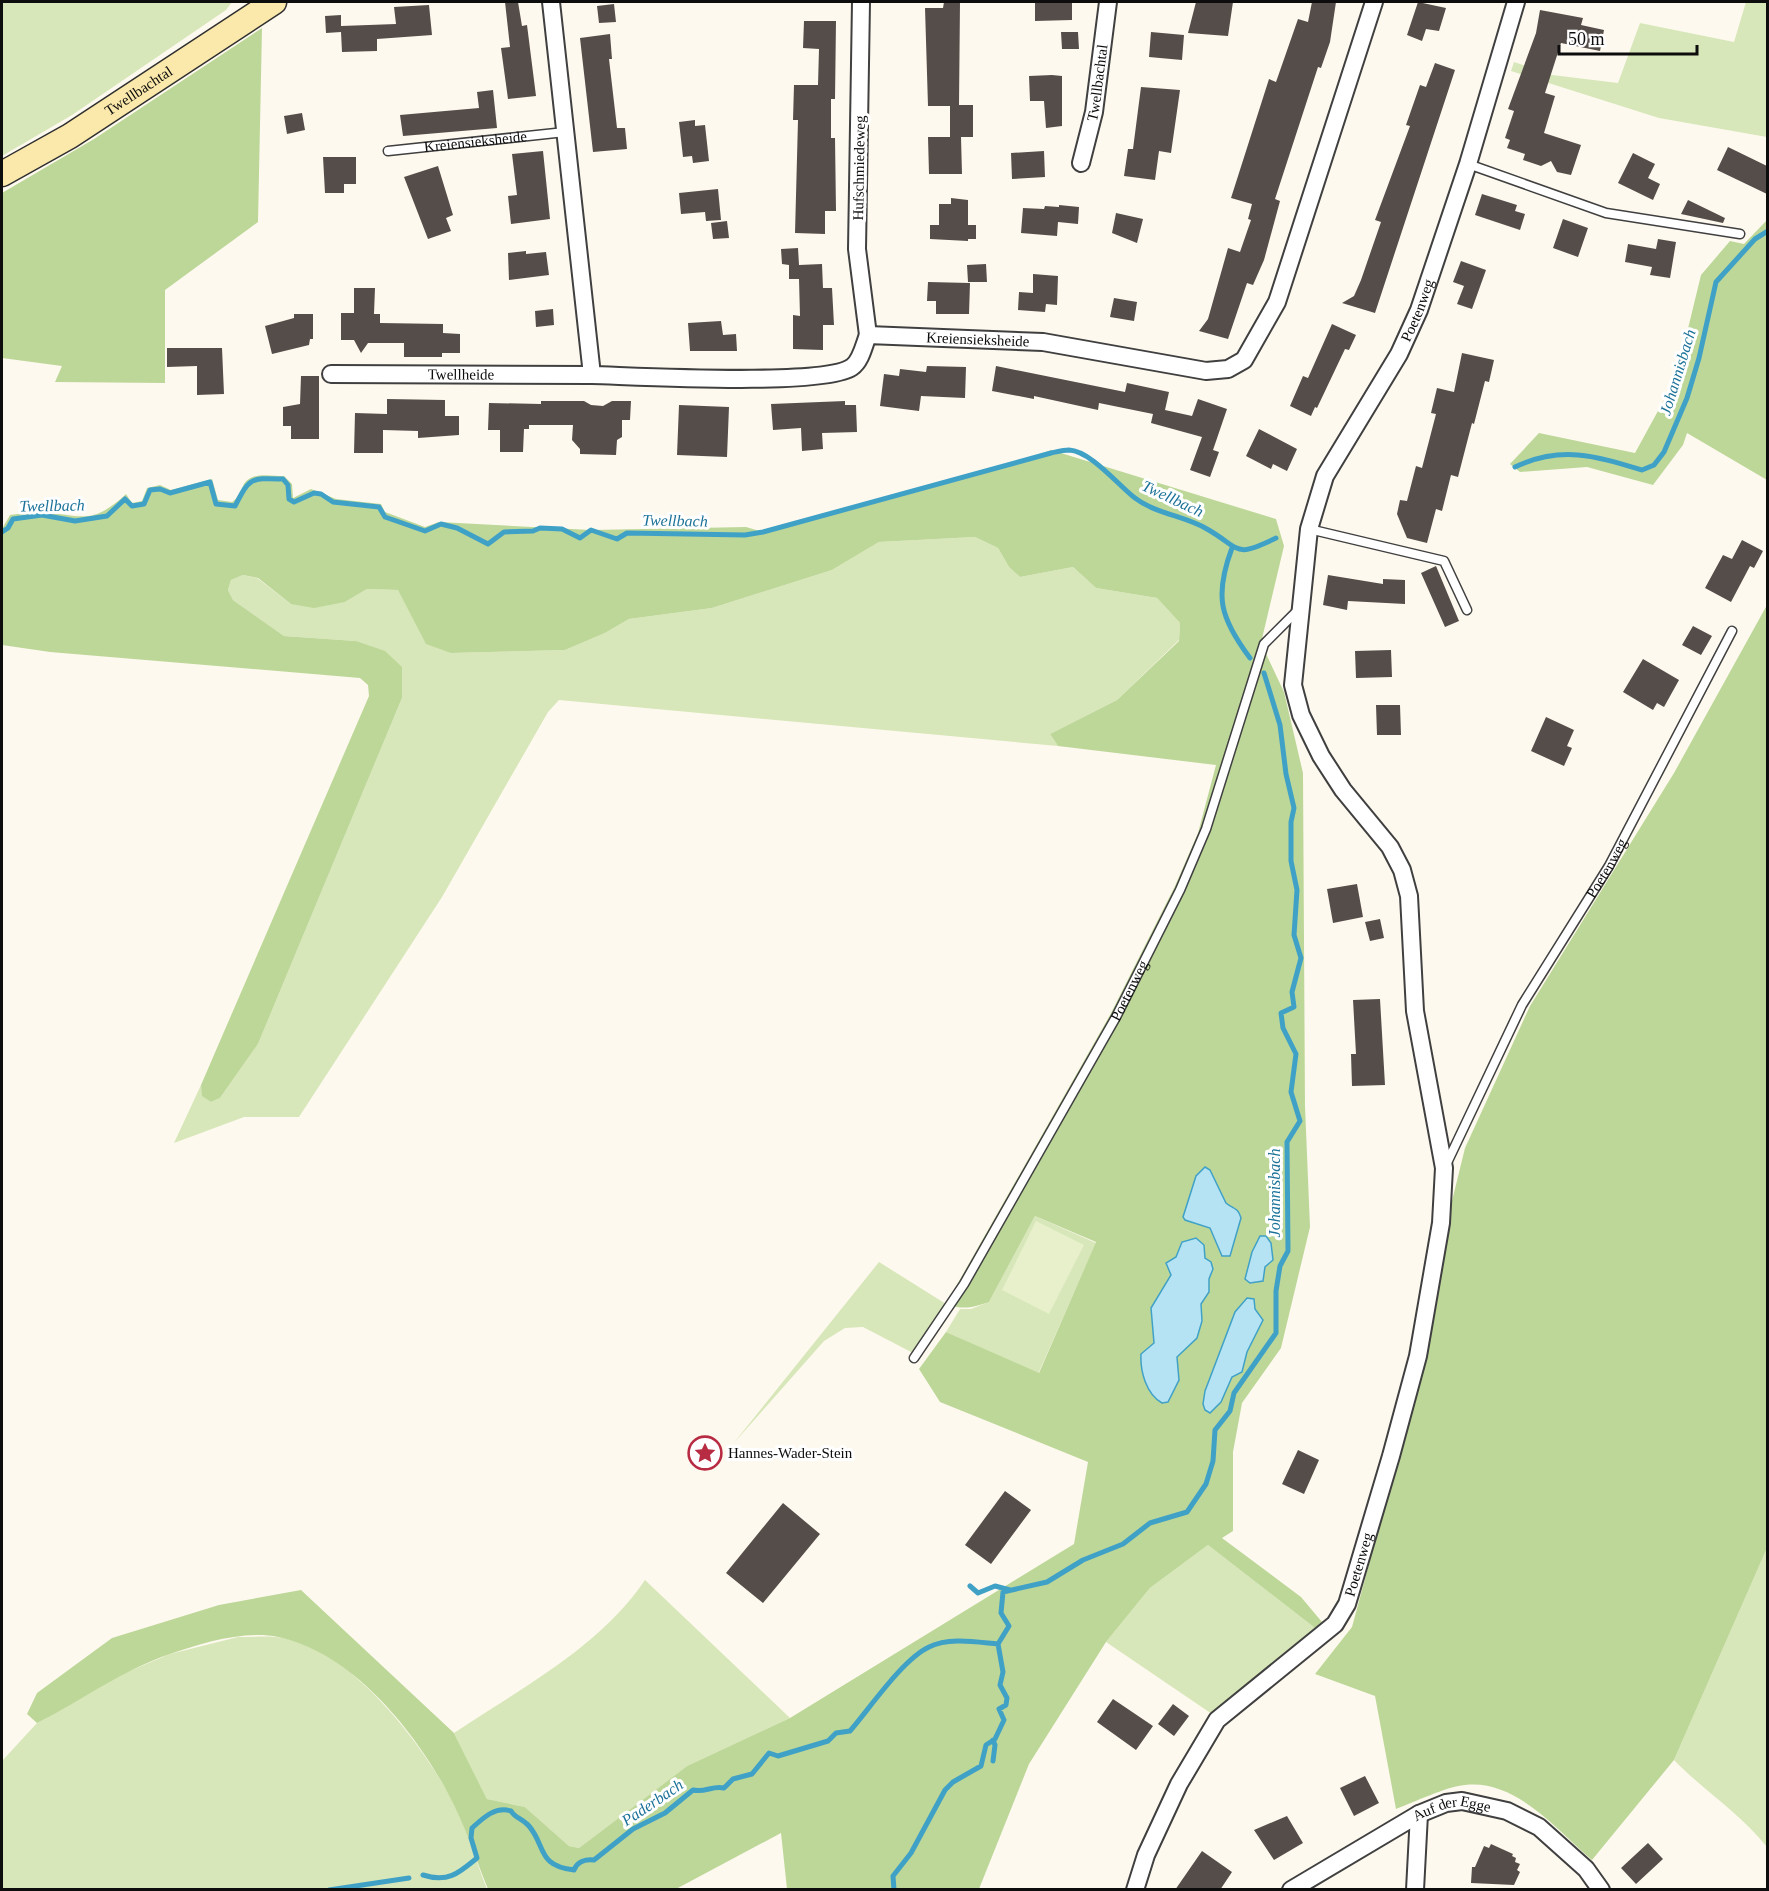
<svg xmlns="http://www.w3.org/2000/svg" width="1769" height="1891" font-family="Georgia,serif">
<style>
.green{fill:#d7e7b9}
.forest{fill:#bdd799}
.pitch{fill:#e7efcb}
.water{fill:#b5e3f3;stroke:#40a1c7;stroke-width:1.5}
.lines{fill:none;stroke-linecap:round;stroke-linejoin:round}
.stream{stroke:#40a1c7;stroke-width:5}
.building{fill:#554d4a}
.lane-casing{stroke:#404040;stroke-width:11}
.street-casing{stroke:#404040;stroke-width:20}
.secondary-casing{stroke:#2f2f2f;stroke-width:27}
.lane{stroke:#fff;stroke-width:8}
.street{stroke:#fff;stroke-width:16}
.secondary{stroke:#fbe9ac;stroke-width:24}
.labels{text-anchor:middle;stroke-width:6;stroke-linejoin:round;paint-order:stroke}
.street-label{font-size:15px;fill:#0d0d0d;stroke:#fff}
.poi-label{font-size:15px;fill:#0d0d0d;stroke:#fff;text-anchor:start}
.water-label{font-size:16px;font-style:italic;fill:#1c7299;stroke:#fff}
</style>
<rect width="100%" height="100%" fill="#fef9ee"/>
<!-- green -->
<path class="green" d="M2,2H232L226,10L72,115L2,156Z
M1746,2H1767V137L1659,118L1511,71L1514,62L1552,75L1618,83L1640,23L1734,42Z
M975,537L998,548L1009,567L1020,577L1073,567L1096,588L1157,598L1180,623L1179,640L1117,700L1050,734L1058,746L559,700L548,712L442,897L299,1117H244L174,1143L201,1085L203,1096L211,1102L220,1098L258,1044L402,698L356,641L284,636L233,600L228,590L231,580L243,575L257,578L291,604L345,602L367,589L399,590L451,653L565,650L605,633L629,619L712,608L832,570L879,542Z
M1035,1216L1096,1243L1038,1374L946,1332L960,1309H971L989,1302Z
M879,1262L946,1304L913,1353L863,1327L845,1328L824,1341L733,1444Z
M1208,1545L1315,1628L1212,1714L1106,1642L1150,1588Z
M1767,1548V1847C1740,1813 1704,1791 1674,1760Z
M645,1580L790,1718L687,1766L579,1848L569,1846L525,1807L487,1799L454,1733C521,1688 599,1648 645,1580Z
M238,1637C250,1637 263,1636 275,1637C348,1644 423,1744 454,1804C467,1831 476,1861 487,1889H2V1761L37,1723L108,1680L170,1654Z"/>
<!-- forest -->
<path class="forest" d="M262,28L258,222L165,290V383L55,382L62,366L2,358V193L94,139Z
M1767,220V480L1687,433L1683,445L1653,485L1587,467L1520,472L1510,464L1539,433L1635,453L1676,378L1701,275L1730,241L1744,244Z
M1051,450L1276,519L1284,546L1261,643L1284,692L1303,773L1305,1106L1310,1227L1281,1348L1242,1403L1233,1452V1531L1222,1538L1301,1597L1322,1622L1315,1628L1208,1545L1150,1588L1106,1642L1029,1764L979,1889H787L781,1833L676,1889H488C477,1862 467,1832 454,1805C421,1738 355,1653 278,1637C245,1630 202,1643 170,1654C120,1671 83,1700 37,1723L27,1714L37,1693L112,1638L219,1605L301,1590L454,1733L487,1799L525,1807L569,1846L579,1848L687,1766L790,1718L1074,1544L1088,1462L940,1402L919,1369L946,1332L1039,1373L1096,1242L1035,1216L989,1302C972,1308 963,1310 946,1304L1110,1015L1175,886L1198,833L1216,765L1058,746L1050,734L1117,700L1179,641L1180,623L1157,598L1096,588L1073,567L1020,577L1009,567L998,548L975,537L879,542L832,570L712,608L629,619L605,633L565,650L451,653L426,644L398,590L367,589L345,602L314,608L291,604L258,578L243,575L231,580L228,590L233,600L284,636L356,641L385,651L402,667V698L258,1044L220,1098L211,1102L202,1096L201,1085L369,696L368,685L360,678L50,652L2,645V529L10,515C21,514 33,511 43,512C84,516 92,525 126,494L132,503L142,501L147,488L160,485L171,490L212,479L218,500L232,502C238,498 240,492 243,486C250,471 270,476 284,476L292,484L293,498L311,489L336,499L381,504L385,512L425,527L439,522L591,530L746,527L763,532L1031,458Z
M1767,605V1548L1674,1760L1592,1860C1557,1830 1516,1779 1465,1785C1445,1787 1415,1802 1396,1809L1375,1696L1315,1674L1352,1627L1421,1372L1452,1201L1465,1148L1530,1006L1674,773Z"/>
<!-- pitch -->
<path class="pitch" d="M1036,1221L1084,1245L1049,1314L1002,1290Z"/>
<!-- water -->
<path class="water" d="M1205,1167L1210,1170L1226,1203C1233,1209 1238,1207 1241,1218L1230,1256H1222L1210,1228L1185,1220L1183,1217L1196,1176Z
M1260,1236H1266L1271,1243L1273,1260L1265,1267L1263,1281L1250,1283L1245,1279L1252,1252Z
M1196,1238L1204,1245L1205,1258L1211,1262L1213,1269L1209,1279V1292L1201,1304L1202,1321L1197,1338L1177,1357L1179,1380L1168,1402L1162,1403C1146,1394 1140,1371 1141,1354L1154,1343L1151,1308L1171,1275L1166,1263L1176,1257L1182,1242Z
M1247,1298L1254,1299L1255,1309L1263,1320L1247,1352L1242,1372L1232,1377L1221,1402L1210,1413L1205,1410L1203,1404L1205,1391L1235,1312Z"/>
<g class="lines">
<!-- stream -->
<path class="stream" d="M1515,467C1561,445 1596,456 1642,470L1654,465L1664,452L1687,398L1699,358L1716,282L1755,239L1768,231
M2,532L8,528L13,519L42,515L75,521L107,516L125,499L132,506L144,504L150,490L160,489L170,493L210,482L216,504L235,506C250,477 250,478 283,479L288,485L289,499L294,502L314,493L321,494L333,502L379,507L385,517L425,531L441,524L457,528L488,544L504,532L533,531L540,528L562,529L580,538L591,530L617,539L627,533L745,535L763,532L1051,453C1056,452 1063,450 1069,450C1091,451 1119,486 1135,498C1156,514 1185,516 1207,529C1242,549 1233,559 1276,538
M1232,548C1214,596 1220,618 1250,658
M970,1586L978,1593L995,1586L1010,1590
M993,1740L995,1745L993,1761
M423,1875C448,1883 459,1873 477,1858L471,1838L472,1828C483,1818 495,1806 511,1811C515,1818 523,1819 529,1826C546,1846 537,1866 574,1870C577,1862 585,1859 594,1860L633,1829L665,1813L693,1790C705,1793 713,1785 724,1788L733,1779L752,1774L769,1753L778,1756L828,1741L836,1733L850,1731C870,1708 903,1659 929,1647C949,1637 976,1642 998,1644
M329,1890L409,1878
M894,1890L893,1876L911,1853L945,1790L953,1782L981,1766L986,1745L995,1739L1004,1720L999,1709L1006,1705L1007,1698L1000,1685L1003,1672L998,1644L1009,1626L1001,1613L1003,1592L1047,1582L1083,1560L1123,1544L1150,1523L1187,1512L1206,1484L1213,1461L1215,1430L1230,1411L1234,1393L1276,1333V1291L1280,1266L1288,1251L1287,1142L1300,1121L1291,1092L1296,1054L1283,1028L1281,1013L1294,1007L1292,992L1301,958L1294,935L1297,890L1291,861V822L1294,808L1286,774L1280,725L1264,673"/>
</g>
<!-- building -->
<path class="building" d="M505,2H518L522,26L527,25L536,96L508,99L501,48L510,47Z
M944,2H960L959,105H973V137H961L962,174H929L928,137H950V106H928L925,8H943Z
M1035,2H1072V20L1035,21Z
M1196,2H1233L1228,36L1188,33Z
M1312,2H1336L1330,42L1321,68L1318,67L1275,199L1280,201L1264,260L1253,285L1247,283L1228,339L1199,331L1208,319L1228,248L1240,252L1251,220L1248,219L1252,204L1231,198L1269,79L1276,82L1298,19L1308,22Z
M1418,2L1446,8L1439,31L1426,29L1422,41L1407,35Z
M614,4L616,22L599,23L597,6Z
M429,5L432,35L377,39V51L342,52L341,32L326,33L325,16L341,15V26L396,24L394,7Z
M1540,10L1583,18L1581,25L1604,30L1600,51L1561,43L1545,93L1555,96L1544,133L1581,145L1571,175L1557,172L1551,161L1541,166L1523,160L1525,154L1507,148L1510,140L1505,138L1514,111L1508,109L1536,33Z
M804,21H836L835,99H831V138H835L836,211H825V234L795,233L798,120H793L794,85H818L819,49L803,48Z
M1061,32H1078L1079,49H1062Z
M1151,32L1184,35L1182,60L1149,57Z
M610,34L612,59H609L617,128H625L627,149L593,152L580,38Z
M1435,63L1455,70L1375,313L1342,303L1354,296L1361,280L1381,222L1375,220L1410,126L1406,125L1420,85L1426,87Z
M1052,75L1062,76V126L1046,128L1044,101H1030L1029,76Z
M1141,87L1180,90L1171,153L1159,151L1155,180L1124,176L1128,149H1133Z
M493,90L497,128L403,136L400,115L479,108L477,92Z
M302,113L305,130L287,134L284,116Z
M695,120V126L705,125L709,161L693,163L692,156L683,157L679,122Z
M1728,147L1767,166V194L1717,170Z
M543,151L550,219L511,224L508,196L517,195L512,154Z
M1044,151L1045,177L1012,179L1011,153Z
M1633,153L1655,164L1648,178L1660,184L1653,200L1618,183Z
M323,157H356V184H344V193H325Z
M438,166L453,215L446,218L451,231L428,239L404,177Z
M718,189L721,220L706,221L705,212L681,214L679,193Z
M1482,194L1517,205L1515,211L1525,214L1520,230L1475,215Z
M951,198L968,200V225H976V239H968V241L930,239V225H939V204H951Z
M1688,200L1725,218L1723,223L1681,214Z
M1059,205L1079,207L1078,224L1058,222L1057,236L1021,233L1023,208L1044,209L1045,206L1059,207Z
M1116,213L1143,219L1137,243L1112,233Z
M1563,219L1588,228L1578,257L1553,248Z
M727,221L729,238L713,239L711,223Z
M1658,239L1676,242L1670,278L1650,275L1652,267L1625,262L1628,244L1656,249Z
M798,248L799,265L822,264L823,288H832L834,325H823V350L793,349V315L800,316L799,279H789V265L782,264L781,249Z
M526,251V254L546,252L549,275L509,280L508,253Z
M1461,261L1486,270L1472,309L1457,304L1464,286L1453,282Z
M986,264L987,282H968L967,265Z
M1033,274L1058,276L1057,305L1046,304L1045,312L1018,310L1019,292L1033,293Z
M928,282L970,283L969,314H936V301H927Z
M354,288H375L374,314H380V323L443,324V333L460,334V353H442V357H404V343H368L361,353L354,340H341V313H354Z
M1114,298L1137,302L1134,321L1110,317Z
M553,309L554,325L536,327L535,311Z
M294,314H313V339H310L309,345L272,354L265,326L294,318Z
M721,321L723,335L736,334L737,351H690L688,323Z
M1332,324L1356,335L1349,350L1345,349L1317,408L1315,407L1311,416L1290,406L1303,376L1308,378Z
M167,348H222L224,394L197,395V366L167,367Z
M1462,353L1494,360L1489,382L1485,381L1474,424L1472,423L1458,477L1451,475L1442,511L1436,509L1427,543L1407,538L1397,514L1400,500L1407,501L1416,466L1422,468L1436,414L1431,413L1437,388L1454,392Z
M927,366L966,367L965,398L921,396L919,411L880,406L884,374L899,376L900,369L926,372Z
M996,366L1125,392L1127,383L1169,392L1165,410L1192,416L1198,399L1227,409L1213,450L1219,452L1210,477L1190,470L1202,437L1151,423L1153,414L1099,403L1098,410L1034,396V399L992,391Z
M301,376H319V439H291V426H283V407L300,404Z
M387,399L445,400V416H459V435L418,438V431L383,430V453H354L355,413L387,414Z
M541,401H584L591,405L603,406L612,401H631L630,420H622V437L617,440L616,455L580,454V449L572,440L573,425H529V429H524L523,452H500V430H488L489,403L541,404Z
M845,401V405H856L857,432L822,433L823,449L802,451L801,428L773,430L771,404Z
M679,405L729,407L727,457L677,455Z
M1259,429L1297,449L1287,471L1273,464L1271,469L1246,456Z
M1742,540L1763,551L1754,568L1750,566L1731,602L1705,588L1723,555L1732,559Z
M1436,566L1459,621L1445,627L1421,573Z
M1328,575L1383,584V579L1405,580V604L1348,601L1347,610L1323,605Z
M1693,626L1712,636L1701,655L1682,645Z
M1391,650L1392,677L1356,678L1355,651Z
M1643,659L1679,680L1664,707L1657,703L1653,710L1623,692Z
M1376,705H1400L1401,735H1377Z
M1546,717L1574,730L1567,746L1572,748L1564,766L1531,751Z
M1357,884L1363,917L1333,923L1327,889Z
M1380,919L1384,938L1370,941L1365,922Z
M1380,999L1385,1085L1352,1086L1351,1054H1356L1353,1000Z
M1298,1450L1319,1460L1304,1494L1282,1484Z
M1005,1491L1031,1510L991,1564L965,1545Z
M783,1503L820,1534L763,1603L726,1573Z
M1113,1699L1153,1726L1136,1750L1097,1722Z
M1173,1704L1189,1716L1174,1736L1158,1724Z
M1365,1776L1379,1803L1354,1816L1340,1788Z
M1287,1816L1303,1843L1274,1860L1254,1830Z
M1648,1843L1663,1859L1636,1884L1621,1868Z
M1491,1844L1513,1854L1512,1856L1516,1858L1515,1862L1520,1864L1517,1870L1520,1872L1514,1885L1471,1883L1472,1867H1475L1484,1846L1489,1848Z
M1202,1851L1232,1872L1220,1890H1175Z"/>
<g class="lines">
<defs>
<g id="lane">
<path id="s1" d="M388,151L565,132"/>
<path d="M1468,164L1606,213L1740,234"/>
<path d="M1309,529L1444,561L1467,610"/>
<path id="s2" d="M1446,1165L1522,1005L1609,866L1732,631"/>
<path id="s3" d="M914,1358L964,1284L1116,1017L1180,890L1206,829L1264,644L1299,609"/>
</g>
<g id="street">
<path id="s4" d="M551,2L592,375C634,376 825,387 852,367C861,361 864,345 868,335L1043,342L1206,371L1228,369L1244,360L1277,302L1374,2"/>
<path d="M861,2L857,249L868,335"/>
<path id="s5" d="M1081,163L1094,112L1108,2"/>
<path id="s6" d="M331,374L592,375"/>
<path id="s7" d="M1135,1890L1146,1855L1179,1784L1217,1720L1335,1624L1347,1604L1391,1456L1418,1356L1441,1223L1444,1168L1415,1011L1409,896L1402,870L1390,847L1343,790L1321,756L1301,715L1293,685L1309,529L1325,476L1399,354L1419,310L1468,164L1516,2"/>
<path id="s8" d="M1291,1890L1419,1814L1446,1803L1462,1801L1507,1811L1539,1827L1586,1869L1601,1890"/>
<path d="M1415,1890L1419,1814"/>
</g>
<g id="secondary">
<path id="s9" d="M2,174L70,136L274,2"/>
</g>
</defs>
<!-- lane casing -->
<use href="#lane" class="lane-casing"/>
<!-- street casing -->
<use href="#street" class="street-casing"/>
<!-- secondary casing -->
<use href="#secondary" class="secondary-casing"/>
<!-- lane -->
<use href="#lane" class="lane"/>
<!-- street -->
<use href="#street" class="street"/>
<!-- secondary -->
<use href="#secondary" class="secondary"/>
</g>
<!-- icons -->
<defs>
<symbol id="sight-ring" viewBox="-11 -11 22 22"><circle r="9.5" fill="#fff" stroke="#b72c43" stroke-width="1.5"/><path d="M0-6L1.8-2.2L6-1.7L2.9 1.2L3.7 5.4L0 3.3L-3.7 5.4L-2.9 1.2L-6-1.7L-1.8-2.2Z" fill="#b72c43"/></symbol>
</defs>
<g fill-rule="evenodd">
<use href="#sight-ring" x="686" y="1434" width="38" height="38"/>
</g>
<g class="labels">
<!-- street labels -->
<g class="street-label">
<text dy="5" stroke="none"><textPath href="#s5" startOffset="82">Twellbachtal</textPath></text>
<text dy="5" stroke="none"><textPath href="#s9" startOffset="160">Twellbachtal</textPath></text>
<text dy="5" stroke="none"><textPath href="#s1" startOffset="88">Kreiensieksheide</textPath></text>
<text transform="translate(859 168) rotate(-89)" y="5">Hufschmiedeweg</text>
<text dy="5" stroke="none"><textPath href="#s7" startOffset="1734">Poetenweg</textPath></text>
<text dy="5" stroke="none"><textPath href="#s4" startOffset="783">Kreiensieksheide</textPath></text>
<text dy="5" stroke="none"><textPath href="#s6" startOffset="130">Twellheide</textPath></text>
<text dy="5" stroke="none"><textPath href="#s2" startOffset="338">Poetenweg</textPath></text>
<text dy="5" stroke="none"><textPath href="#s3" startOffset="426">Poetenweg</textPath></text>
<text dy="5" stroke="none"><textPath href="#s7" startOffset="406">Poetenweg</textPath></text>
<text dy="5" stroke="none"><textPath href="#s8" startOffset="183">Auf der Egge</textPath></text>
</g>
<!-- poi labels -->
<g class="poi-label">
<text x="728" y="1458">Hannes-Wader-Stein</text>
</g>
<!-- water labels -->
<g class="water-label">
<text transform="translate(1677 372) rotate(-73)" y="6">Johannisbach</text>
<text transform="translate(1173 498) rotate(25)" y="6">Twellbach</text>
<text transform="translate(52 505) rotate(-1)" y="6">Twellbach</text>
<text transform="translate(675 520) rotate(1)" y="6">Twellbach</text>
<text transform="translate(1274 1193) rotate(-90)" y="6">Johannisbach</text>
<text transform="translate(652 1802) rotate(-34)" y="6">Paderbach</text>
</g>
</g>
<!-- border -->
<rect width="1769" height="1891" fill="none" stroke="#0d0d0d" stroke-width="6"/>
<!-- scale -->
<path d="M1559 45v9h138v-9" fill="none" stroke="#0d0d0d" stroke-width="3"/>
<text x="1568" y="45" font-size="18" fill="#0d0d0d" stroke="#ffffff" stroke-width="4.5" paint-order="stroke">50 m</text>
</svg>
